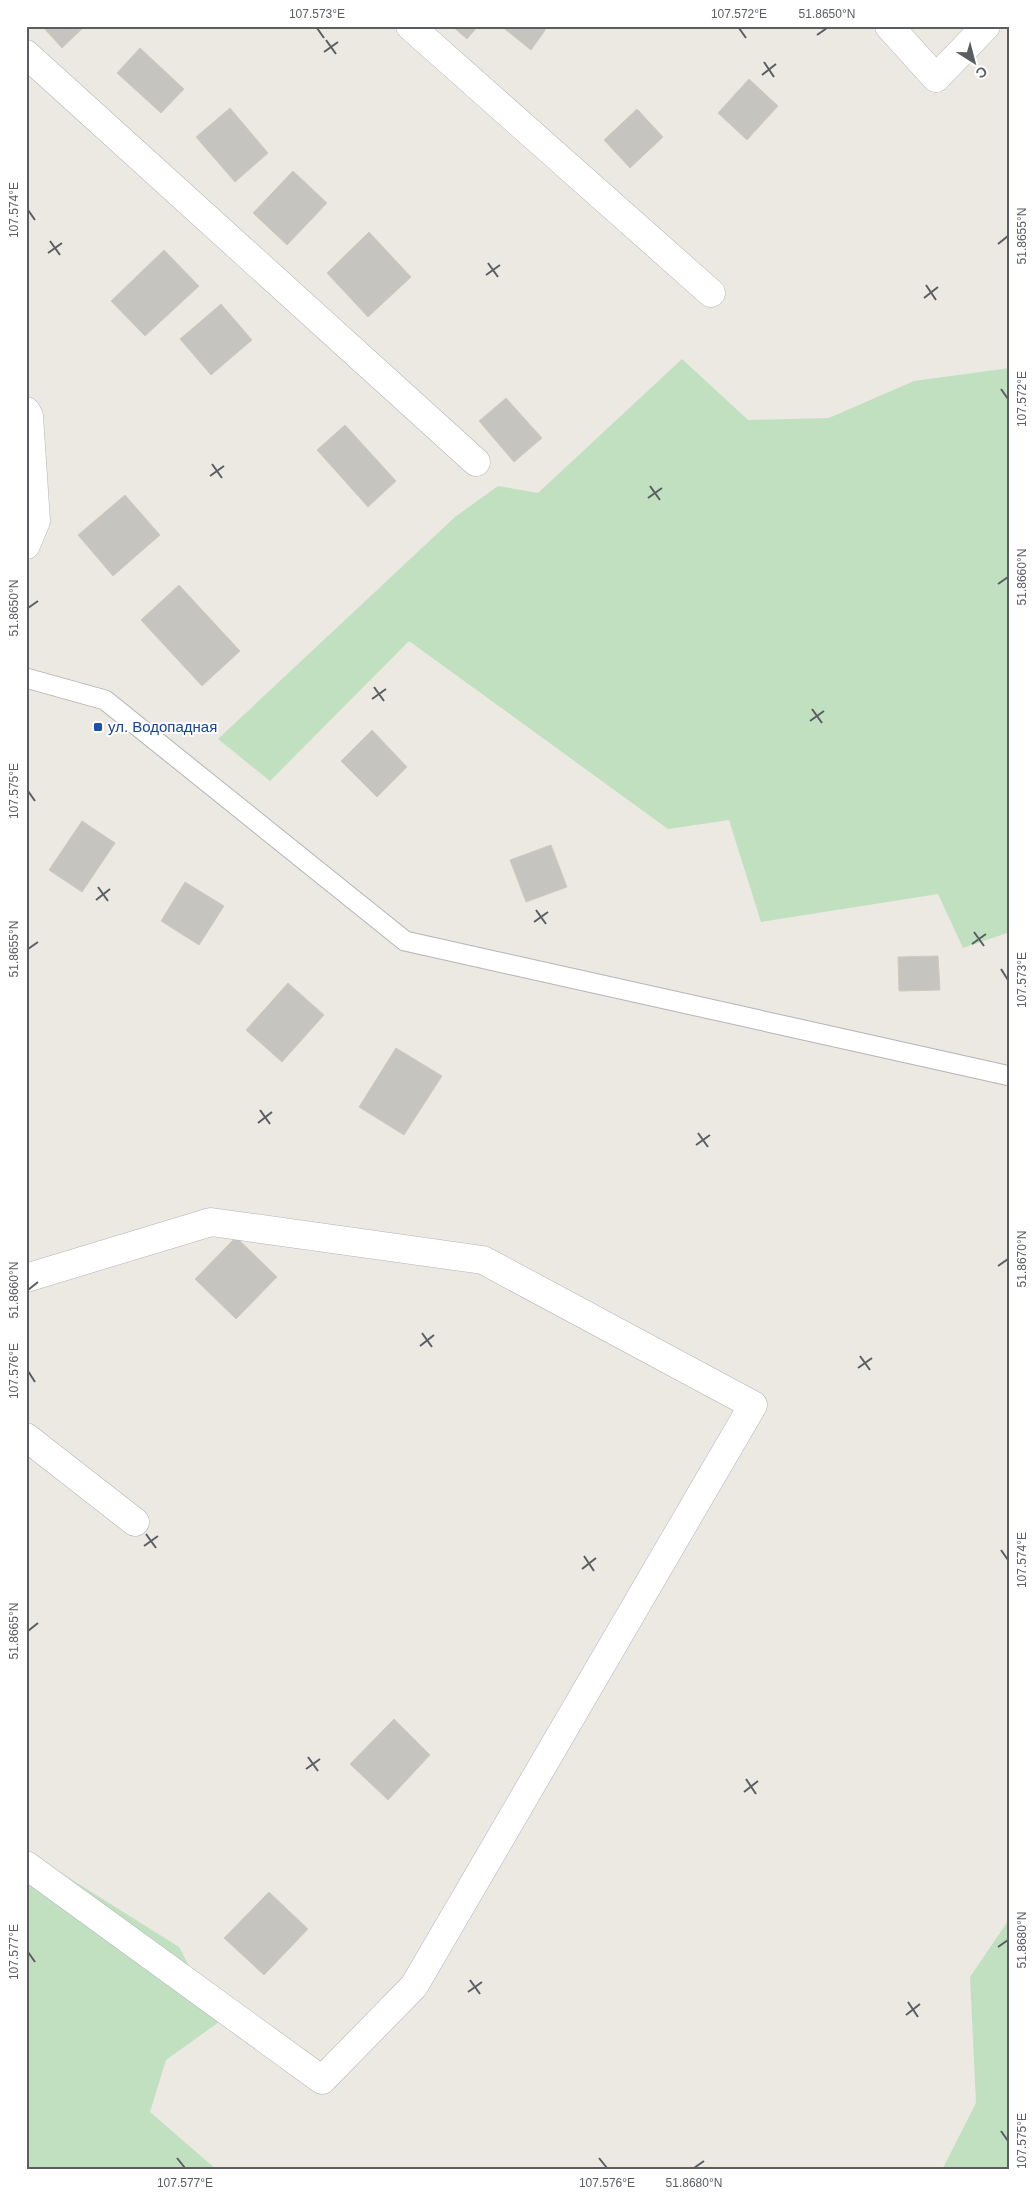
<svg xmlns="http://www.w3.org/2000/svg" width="1036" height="2196" font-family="Arial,sans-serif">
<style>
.green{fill:#c0e0c0}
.building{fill:#c6c4be;stroke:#cfcac0}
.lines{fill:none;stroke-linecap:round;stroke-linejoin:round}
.service-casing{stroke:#b2b4b8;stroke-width:21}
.minor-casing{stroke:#b2b4b8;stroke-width:29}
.service{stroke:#fff;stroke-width:19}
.minor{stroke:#fff;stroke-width:28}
.ticks{fill:none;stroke:#5a5d61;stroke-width:2}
.transit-dot{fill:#1a4fb4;stroke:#fff;stroke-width:2}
.labels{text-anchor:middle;stroke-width:4;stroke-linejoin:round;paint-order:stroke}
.transit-label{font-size:15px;fill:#164399;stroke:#fff;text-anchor:start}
.neatline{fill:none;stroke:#5a5d61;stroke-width:2}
.ticks-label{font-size:12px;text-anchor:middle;fill:#5a5d61}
</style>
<rect width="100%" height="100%" fill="#ebe9e1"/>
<!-- green -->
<path class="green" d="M682,359L748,420L829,418L914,381L1010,368V932L963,948L938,894L761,922L729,820L668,829L409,641L270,781L218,739L455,517L498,486L538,493Z
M26,1851L179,1947L219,2022L166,2060L150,2112L217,2170H26Z
M1010,1918V2170H942L976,2103L970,1977Z"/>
<!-- building -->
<path class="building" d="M42,26H85L62,48Z
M452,26H478L467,39Z
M501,26H548L531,50Z
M140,48L184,89L161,113L117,73Z
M749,79L778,106L747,140L718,113Z
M230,108L268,153L235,182L196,137Z
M637,109L663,137L630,168L604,140Z
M293,171L327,203L287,245L253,213Z
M369,232L411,277L368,317L327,273Z
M164,250L199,286L145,336L111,301Z
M221,304L252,340L211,375L180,339Z
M506,398L542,438L514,462L479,421Z
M345,425L396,481L368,507L317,450Z
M125,495L160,535L113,576L78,535Z
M179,585L240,651L202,686L141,620Z
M372,730L407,767L377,797L341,761Z
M82,821L115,843L82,892L49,870Z
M551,845L567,887L526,902L510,860Z
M185,882L224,906L199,945L161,921Z
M938,956L940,990L899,991L898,957Z
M288,983L324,1015L282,1062L246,1030Z
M396,1048L442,1076L404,1135L359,1107Z
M236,1237L277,1277L236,1319L195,1279Z
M394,1719L430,1755L388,1800L350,1764Z
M269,1892L308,1929L264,1975L224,1938Z"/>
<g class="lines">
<defs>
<path id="service" d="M26,678L105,700L405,941L1010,1076"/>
<path id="minor" d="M410,26L711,293
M889,26L936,78L986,26
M26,54L476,462
M26,411L29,416L36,521L26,545
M26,1278L211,1222L483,1260L753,1405L414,1986L322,2080L26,1865
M26,1437L135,1522"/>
</defs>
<!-- service casing -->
<use href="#service" class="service-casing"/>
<!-- minor casing -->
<use href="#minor" class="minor-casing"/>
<!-- service -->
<use href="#service" class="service"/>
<!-- minor -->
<use href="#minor" class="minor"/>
</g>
<!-- ticks -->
<path class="ticks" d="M317,28L324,38M739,28L746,38M817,35L827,28M326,40L336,54M324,52L338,42M764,62L774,77M762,75L776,64M28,210L35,220M50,241L60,255M998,244L1008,236M48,253L62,243M488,263L498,277M486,275L500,265M926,285L936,300M924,298L938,287M1001,389L1008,399M212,464L222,478M210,476L224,466M650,486L660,500M648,498L662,488M998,584L1008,577M28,608L38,601M374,687L384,701M372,699L386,689M812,709L822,723M810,721L824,711M28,791L35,801M98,887L108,901M96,900L110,889M536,910L546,924M534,922L548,912M974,932L984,946M972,944L986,934M28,949L38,942M1001,969L1008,980M260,1110L270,1124M258,1123L272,1112M698,1133L708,1147M696,1145L710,1135M998,1266L1008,1259M28,1290L38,1282M422,1333L432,1347M420,1346L434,1335M860,1356L870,1370M858,1368L872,1358M28,1371L35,1382M146,1534L156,1548M144,1546L158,1536M1001,1550L1008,1560M584,1556L594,1571M582,1569L596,1558M28,1631L38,1623M308,1757L318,1771M306,1769L320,1759M746,1779L756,1794M744,1792L758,1781M998,1947L1008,1940M28,1952L35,1962M470,1980L480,1994M468,1992L482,1982M908,2002L918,2017M906,2015L920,2004M1001,2131L1008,2141M177,2158L185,2168M599,2158L607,2168M694,2168L704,2161"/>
<!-- markers -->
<rect class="transit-dot" x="93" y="722" width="10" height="10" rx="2.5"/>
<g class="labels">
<!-- transit labels -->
<g class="transit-label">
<text x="108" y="732">ул. Водопадная</text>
</g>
</g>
<!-- border -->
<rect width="1036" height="2196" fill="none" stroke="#ffffff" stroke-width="55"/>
<!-- north arrow -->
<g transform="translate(974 62) rotate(144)" stroke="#ffffff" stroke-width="4" paint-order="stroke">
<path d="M0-4L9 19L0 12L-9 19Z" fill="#5a5d61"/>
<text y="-8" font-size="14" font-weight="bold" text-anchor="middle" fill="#5a5d61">С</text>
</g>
<rect x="28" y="28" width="980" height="2140" class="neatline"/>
<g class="ticks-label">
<text x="317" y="18">107.573°E</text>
<text x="739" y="18">107.572°E</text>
<text x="827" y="18">51.8650°N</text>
<text transform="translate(14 210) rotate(-90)" y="4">107.574°E</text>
<text transform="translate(1022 236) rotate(-90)" y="4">51.8655°N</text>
<text transform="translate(1022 399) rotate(-90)" y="4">107.572°E</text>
<text transform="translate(1022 577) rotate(-90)" y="4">51.8660°N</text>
<text transform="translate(14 608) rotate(-90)" y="4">51.8650°N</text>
<text transform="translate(14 791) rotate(-90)" y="4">107.575°E</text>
<text transform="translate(14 949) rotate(-90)" y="4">51.8655°N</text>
<text transform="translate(1022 980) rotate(-90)" y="4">107.573°E</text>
<text transform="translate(1022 1259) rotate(-90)" y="4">51.8670°N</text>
<text transform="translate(14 1290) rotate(-90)" y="4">51.8660°N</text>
<text transform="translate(14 1371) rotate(-90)" y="4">107.576°E</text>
<text transform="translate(1022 1560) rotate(-90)" y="4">107.574°E</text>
<text transform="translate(14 1631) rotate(-90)" y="4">51.8665°N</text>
<text transform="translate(1022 1940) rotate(-90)" y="4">51.8680°N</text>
<text transform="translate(14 1952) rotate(-90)" y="4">107.577°E</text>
<text transform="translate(1022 2141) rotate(-90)" y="4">107.575°E</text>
<text x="185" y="2187">107.577°E</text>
<text x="607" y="2187">107.576°E</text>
<text x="694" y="2187">51.8680°N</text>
</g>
</svg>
